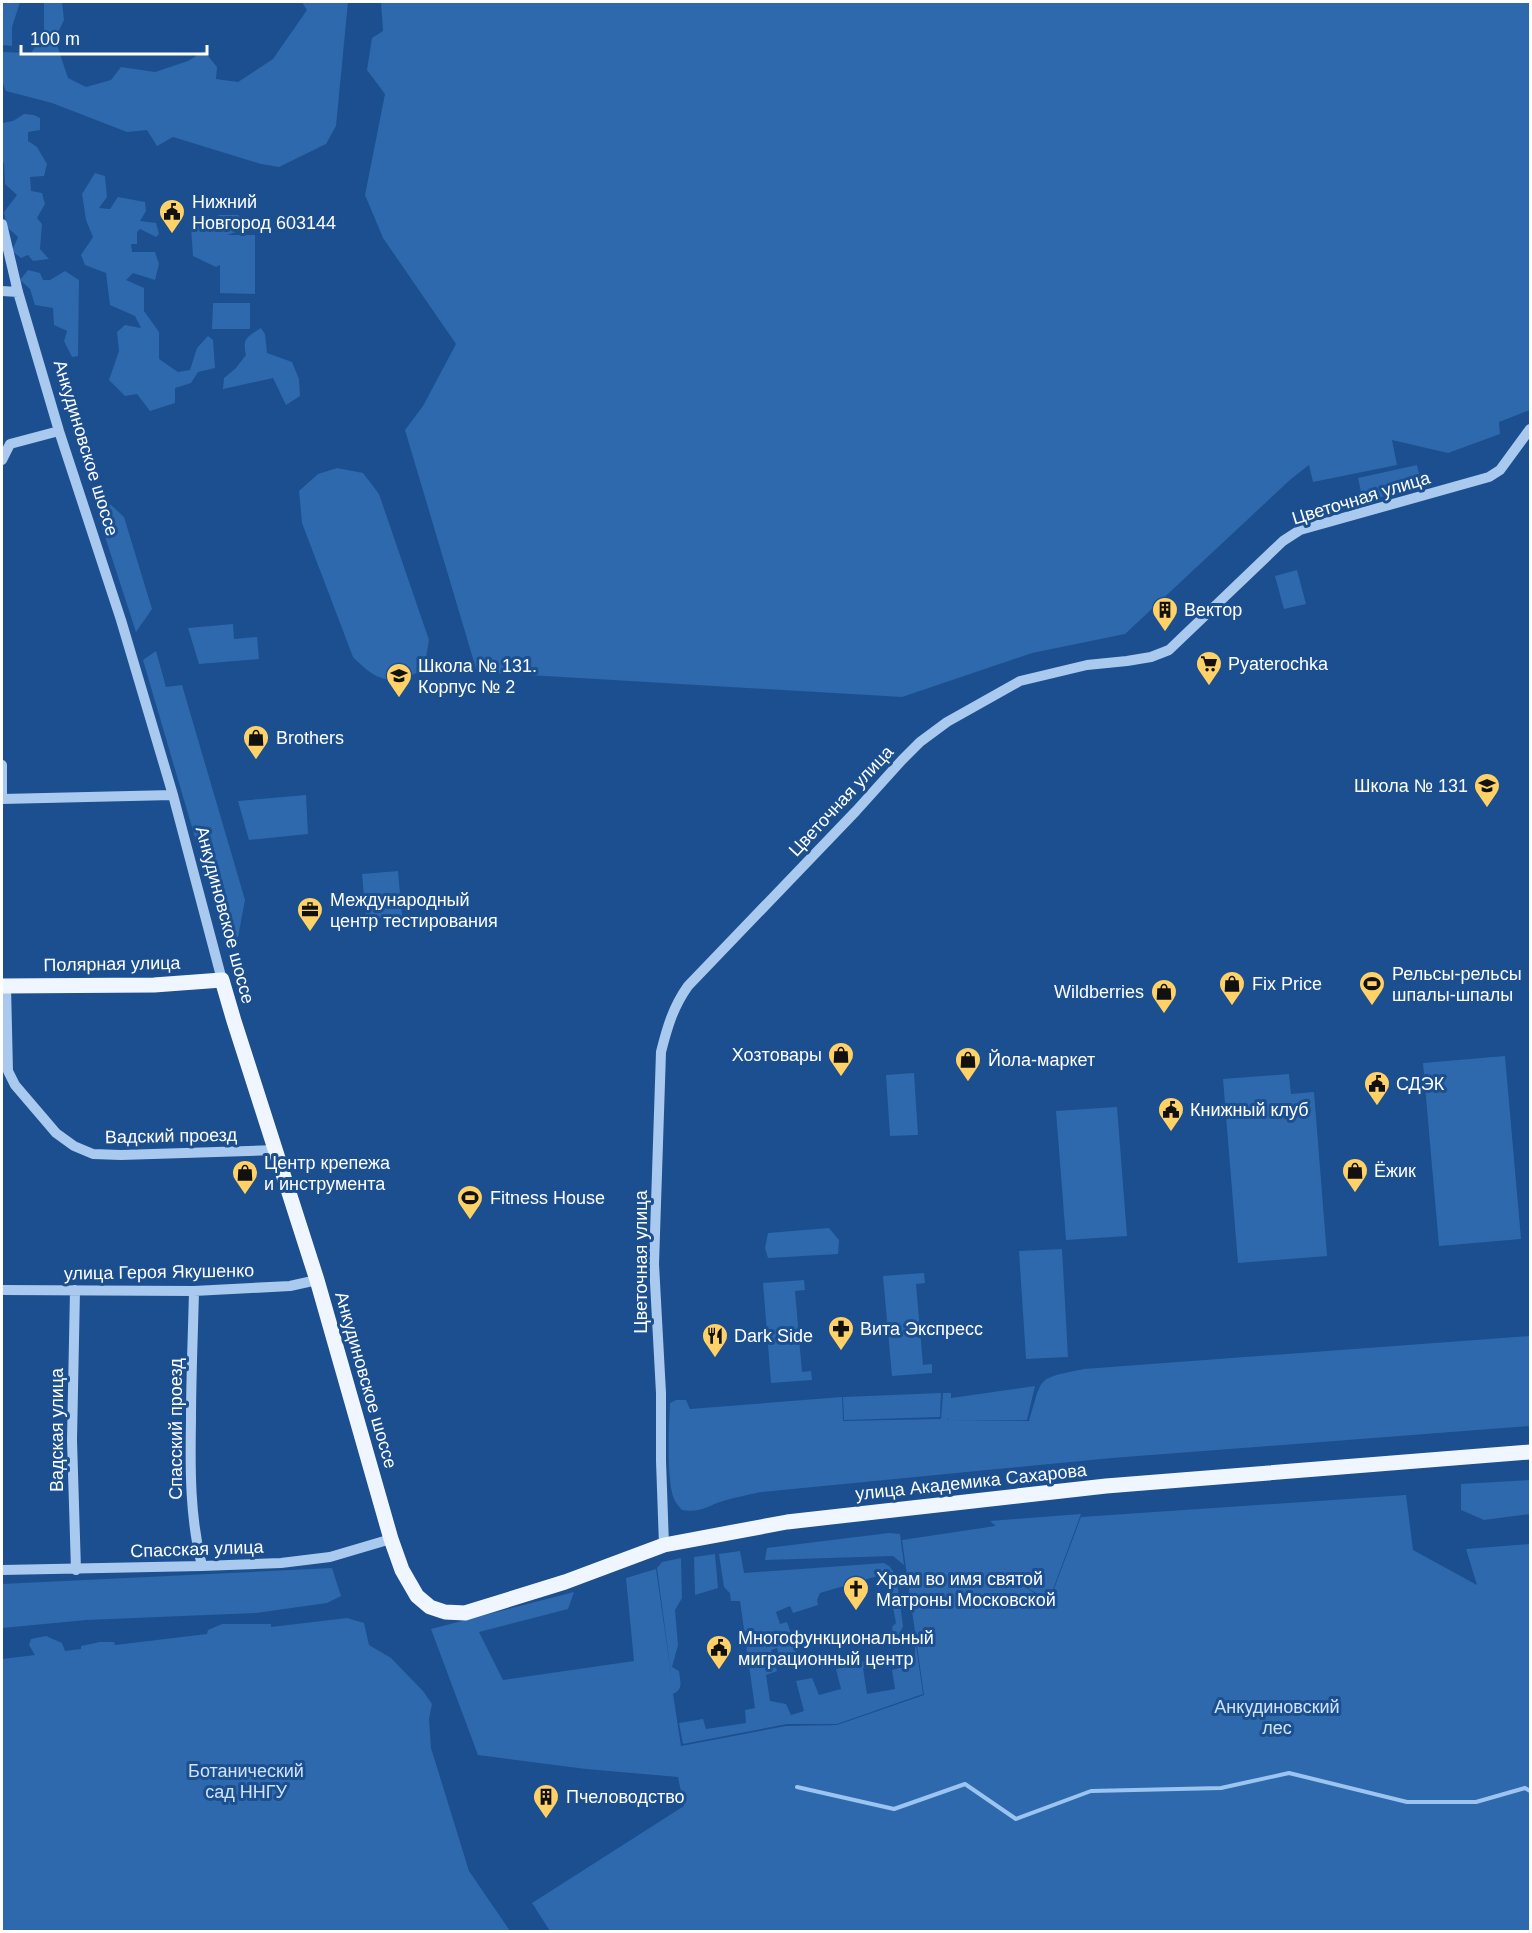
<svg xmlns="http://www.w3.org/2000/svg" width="1532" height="1933" font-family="Arial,sans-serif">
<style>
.green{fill:#2e69ad}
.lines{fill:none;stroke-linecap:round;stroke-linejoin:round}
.stream{stroke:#9cc4f0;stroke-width:4}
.minor{stroke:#a9c9ee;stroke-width:10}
.major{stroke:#f0f6ff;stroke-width:15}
.labels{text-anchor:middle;stroke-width:6;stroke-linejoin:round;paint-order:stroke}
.poi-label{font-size:18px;fill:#fff;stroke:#1b4f8f;text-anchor:start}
.street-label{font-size:18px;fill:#fff;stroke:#1b4f8f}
.park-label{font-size:18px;fill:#cfe3fa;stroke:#1b4f8f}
</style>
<rect width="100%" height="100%" fill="#1b4f8f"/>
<!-- green -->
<path class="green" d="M2,2H20L12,27V46L2,45Z
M44,2H62L64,20L55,39L68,78L86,87L111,80L121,67L155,72L188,61L204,51L217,67L216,79L238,82L273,59L307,10L302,2H348L336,126L326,144L279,167L261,164L173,137L157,146L147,130L127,132L52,103L6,91L2,81V52L31,53L44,34Z
M381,2H1530V410L1499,422L1500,434L1448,453L1392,440L1397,465L1313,482L1309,465L1291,479L1125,634L1032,653L902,697L477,672L405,430L423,406L456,344L383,238L365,195L385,94L367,70L372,38L383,31Z
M24,114L34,115L40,118V130L28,132V141L37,147L47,164L44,176L30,177L31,191L42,193L45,204L37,218L42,224L40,249L49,259L33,261L28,255L21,258L12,251L18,237L7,227L4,212L17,195L5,184L4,163L2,161V123L13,121Z
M95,173L105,176L107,197L99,208L110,209L118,197L145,202L146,211L140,221L156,223L159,234L156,237L140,229L137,232V244H131L132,252H155L159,264L155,280L133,273L126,280L144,288V311L159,332V359L178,372L190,370L197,348L208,336L213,340L215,368L198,372L191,383L175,388V403L150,411L137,394L125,396L109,380L119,351L117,332L125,325L141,328L135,316L110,305L106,273L85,265L81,255L93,237L86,220L82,194Z
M219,215H238L247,222L242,230L227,235H255V294L220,293V265L216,267L193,256L191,227L209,222Z
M28,270L40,273L43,280H50L65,271L79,280L78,356L72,357L64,341L67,331L54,325L53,308L35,305L30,289L20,280Z
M213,303H250V329H212Z
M261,328L265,334L267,353L292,362L299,379L300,396L286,405L273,378L223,389L224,378L235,369L246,355C242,338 247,337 261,328Z
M1417,465L1422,488L1363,501L1358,478Z
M337,468L363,473L379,494L429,640L424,669C392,687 377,682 353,657L302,523L299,491L318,474Z
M109,503L124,517L152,609L136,632L97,512Z
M1297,570L1306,604L1284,609L1275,576Z
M233,624L234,639L257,637L259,659L199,664L188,628Z
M156,651L166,687L182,685L245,900L238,937L223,933L143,660Z
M306,795L308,834L249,840L238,801Z
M398,871L402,916L366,919L362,874Z
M1505,1056L1521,1239L1439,1246L1423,1063Z
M914,1073L918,1135L890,1136L886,1075Z
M1289,1074L1291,1094L1314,1092L1327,1256L1238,1263L1223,1079Z
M1117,1107L1127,1236L1066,1240L1056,1111Z
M829,1228L839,1240L838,1254L768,1258L765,1248L768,1233Z
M1062,1249L1068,1357L1026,1359L1019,1251Z
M924,1273L925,1283L916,1284L923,1365L932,1364V1373L892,1376L883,1276Z
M804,1280L805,1290L795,1291L802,1372L811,1371L812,1380L771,1383L763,1283Z
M1530,1336V1426L1112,1458L761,1492C748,1495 736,1497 723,1501C707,1506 701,1513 682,1510C679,1507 676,1503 674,1499C666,1478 669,1427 670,1403L676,1400H686L690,1409L842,1397L843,1421L941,1419L943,1393H951V1398L1035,1386L1027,1420H949V1418L948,1420L1029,1421C1043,1376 1035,1379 1084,1369Z
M941,1393L940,1417L844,1420L843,1397Z
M1530,1480V1514L1484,1520L1461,1510V1484Z
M1406,1495L1413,1550L1477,1585L1466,1549L1530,1544V1931H550L532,1903L684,1806L678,1777L586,1769L478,1755L431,1629L574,1592L568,1609L479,1632L503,1680L634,1661L626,1578L656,1569L672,1681L657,1568L662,1562L681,1558L682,1598L675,1610L678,1645L672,1667L679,1671C680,1681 684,1689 673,1694L681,1746L786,1726L837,1725L924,1695L902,1540L1002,1525L996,1526L990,1521L1081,1514L1049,1600L1018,1583L1049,1602L1081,1517Z
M889,1533L900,1534L904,1565L893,1556L765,1560L767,1548Z
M740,1551L744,1573L884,1563L889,1566L896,1575L903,1626L899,1635L894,1639L892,1627L896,1623L888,1580L881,1575L820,1593L817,1600L818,1605L793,1613L790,1606L776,1612L780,1624L787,1622L797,1651L788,1655L789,1660L781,1662L777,1648L771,1650L777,1671L766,1675L770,1701L786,1704L791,1715L804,1711L796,1681L812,1678L819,1695L841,1689L836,1669L868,1660L870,1666L863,1668L867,1694L895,1689L892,1670L915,1664V1638L923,1694L837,1724H787L683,1744L679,1723L703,1719L706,1729L746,1723L745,1710L755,1708L740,1601H731L730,1593L724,1587L719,1554Z
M715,1554L718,1588L695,1595L694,1557Z
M332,1568L341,1596L327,1603L256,1613L86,1620L2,1628V1584Z
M347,1618L364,1623L369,1645L391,1658L423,1691L432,1704L429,1719L431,1748L469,1871L510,1931H2V1659L35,1655L29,1645L31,1639L46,1636L62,1643L65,1651L81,1649V1646L100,1642H114L115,1645L207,1634L208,1630L222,1624H271V1627Z"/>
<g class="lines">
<!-- stream -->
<path class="stream" d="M797,1787L894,1809L965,1784L1016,1819L1091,1791L1221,1788L1289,1773L1407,1802H1476L1525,1788L1530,1791"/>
<!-- minor -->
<path class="minor" d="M2,224L18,292L59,431L121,620L173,795L222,980
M2,291L18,292
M2,460L10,444L59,431
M2,765V799
M2,799L173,795
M6,986L8,1071L15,1085L56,1133L74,1146L93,1154L121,1155L276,1150
M2,1290L194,1291L290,1286L317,1280
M75,1290L72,1440L76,1570
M194,1291C193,1334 191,1377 191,1420C190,1470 190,1518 202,1566
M664,1545L661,1461V1393L654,1264L661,1052C667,1028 673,1007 688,986L856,811L902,760L920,742L947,722L1020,681L1087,665L1127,661L1151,657L1169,650L1283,541L1300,530L1489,477L1500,470L1530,429
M2,1570L202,1566L281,1563L330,1557L391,1539"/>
<!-- major -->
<path class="major" d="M2,986L154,985L222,980L234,1021L317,1280L391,1539L402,1570L417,1596L430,1607L445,1612L465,1613L565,1582L664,1545L787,1522L1106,1486L1530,1452"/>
</g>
<!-- icons -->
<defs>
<symbol id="civic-pin" viewBox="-11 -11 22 30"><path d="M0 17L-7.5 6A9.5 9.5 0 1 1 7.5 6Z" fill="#ffd166" stroke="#1b4f8f"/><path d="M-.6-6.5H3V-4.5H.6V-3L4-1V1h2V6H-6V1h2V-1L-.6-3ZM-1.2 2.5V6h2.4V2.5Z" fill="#111"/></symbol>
<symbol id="building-pin" viewBox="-11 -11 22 30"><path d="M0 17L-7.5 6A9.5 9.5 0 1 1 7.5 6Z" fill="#ffd166" stroke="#1b4f8f"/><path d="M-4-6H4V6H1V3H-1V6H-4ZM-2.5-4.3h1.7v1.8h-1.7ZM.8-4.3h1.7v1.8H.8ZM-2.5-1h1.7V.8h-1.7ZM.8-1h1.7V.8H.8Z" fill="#111"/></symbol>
<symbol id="supermarket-pin" viewBox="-11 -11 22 30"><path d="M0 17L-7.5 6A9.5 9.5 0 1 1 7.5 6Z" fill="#ffd166" stroke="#1b4f8f"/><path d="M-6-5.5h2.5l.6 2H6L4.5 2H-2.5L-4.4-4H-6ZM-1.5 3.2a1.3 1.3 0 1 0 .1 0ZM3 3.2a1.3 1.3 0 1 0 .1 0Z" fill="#111"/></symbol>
<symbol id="school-pin" viewBox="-11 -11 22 30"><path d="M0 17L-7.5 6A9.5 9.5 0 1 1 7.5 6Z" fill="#ffd166" stroke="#1b4f8f"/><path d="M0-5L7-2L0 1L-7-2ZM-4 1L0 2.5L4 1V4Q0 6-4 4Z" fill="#111"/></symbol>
<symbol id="shop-pin" viewBox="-11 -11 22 30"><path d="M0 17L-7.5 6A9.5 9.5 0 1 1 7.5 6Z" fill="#ffd166" stroke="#1b4f8f"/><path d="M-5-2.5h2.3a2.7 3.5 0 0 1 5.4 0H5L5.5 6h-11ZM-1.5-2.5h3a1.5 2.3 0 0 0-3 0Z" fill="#111"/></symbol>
<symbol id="office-pin" viewBox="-11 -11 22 30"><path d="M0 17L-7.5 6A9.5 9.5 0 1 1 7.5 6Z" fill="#ffd166" stroke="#1b4f8f"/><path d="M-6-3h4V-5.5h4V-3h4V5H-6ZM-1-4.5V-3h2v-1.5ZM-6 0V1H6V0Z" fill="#111"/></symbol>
<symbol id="stadium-pin" viewBox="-11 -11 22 30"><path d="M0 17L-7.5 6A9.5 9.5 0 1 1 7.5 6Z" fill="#ffd166" stroke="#1b4f8f"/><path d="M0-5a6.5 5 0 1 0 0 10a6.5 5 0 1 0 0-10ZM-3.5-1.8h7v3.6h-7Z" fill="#111"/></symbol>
<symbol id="pharmacy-pin" viewBox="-11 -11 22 30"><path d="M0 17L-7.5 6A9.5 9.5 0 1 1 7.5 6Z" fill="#ffd166" stroke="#1b4f8f"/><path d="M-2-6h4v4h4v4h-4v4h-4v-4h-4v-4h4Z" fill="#111"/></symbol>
<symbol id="restaurant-pin" viewBox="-11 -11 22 30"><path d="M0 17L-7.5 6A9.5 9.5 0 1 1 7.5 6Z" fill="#ffd166" stroke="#1b4f8f"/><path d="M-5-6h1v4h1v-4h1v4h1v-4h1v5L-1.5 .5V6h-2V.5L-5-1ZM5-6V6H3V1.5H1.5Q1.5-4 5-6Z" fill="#111"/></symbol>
<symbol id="church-pin" viewBox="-11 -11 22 30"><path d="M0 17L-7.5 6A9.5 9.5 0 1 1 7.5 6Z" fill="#ffd166" stroke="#1b4f8f"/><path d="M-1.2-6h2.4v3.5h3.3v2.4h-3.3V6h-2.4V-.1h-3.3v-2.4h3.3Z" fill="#111"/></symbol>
</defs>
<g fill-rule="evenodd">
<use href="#civic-pin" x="157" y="197" width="30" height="40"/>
<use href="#building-pin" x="1150" y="595" width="30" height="40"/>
<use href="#supermarket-pin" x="1194" y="649" width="30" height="40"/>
<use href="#school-pin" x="384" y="661" width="30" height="40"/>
<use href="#shop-pin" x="241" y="723" width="30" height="40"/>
<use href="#school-pin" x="1472" y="771" width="30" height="40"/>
<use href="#office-pin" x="295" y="895" width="30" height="40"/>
<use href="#shop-pin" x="1217" y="969" width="30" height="40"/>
<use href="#stadium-pin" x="1357" y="969" width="30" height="40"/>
<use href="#shop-pin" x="1149" y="977" width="30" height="40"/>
<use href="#shop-pin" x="826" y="1040" width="30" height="40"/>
<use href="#shop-pin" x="953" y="1045" width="30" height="40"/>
<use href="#civic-pin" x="1362" y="1069" width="30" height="40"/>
<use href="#civic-pin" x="1156" y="1095" width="30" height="40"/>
<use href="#shop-pin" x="1340" y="1156" width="30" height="40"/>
<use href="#shop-pin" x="230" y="1158" width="30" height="40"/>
<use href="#stadium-pin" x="455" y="1183" width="30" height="40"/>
<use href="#pharmacy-pin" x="826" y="1314" width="30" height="40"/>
<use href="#restaurant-pin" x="700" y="1321" width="30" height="40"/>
<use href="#church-pin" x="841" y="1574" width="30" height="40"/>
<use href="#civic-pin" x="704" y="1633" width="30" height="40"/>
<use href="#building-pin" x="531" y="1782" width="30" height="40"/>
</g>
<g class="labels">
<!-- poi labels -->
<g class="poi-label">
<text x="192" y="208">Нижний<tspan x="192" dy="21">Новгород 603144</tspan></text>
<text x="1184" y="616">Вектор</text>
<text x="1228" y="670">Pyaterochka</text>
<text x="418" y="672">Школа № 131.<tspan x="418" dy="21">Корпус № 2</tspan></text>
<text x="276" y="744">Brothers</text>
<text x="1468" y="792" text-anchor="end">Школа № 131</text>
<text x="330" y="906">Международный<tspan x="330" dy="21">центр тестирования</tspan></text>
<text x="1392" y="980">Рельсы-рельсы<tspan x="1392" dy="21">шпалы-шпалы</tspan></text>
<text x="1252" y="990">Fix Price</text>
<text x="1144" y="998" text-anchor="end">Wildberries</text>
<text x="822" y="1061" text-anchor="end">Хозтовары</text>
<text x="988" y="1066">Йола-маркет</text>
<text x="1396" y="1090">СДЭК</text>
<text x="1190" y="1116">Книжный клуб</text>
<text x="264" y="1169">Центр крепежа<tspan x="264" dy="21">и инструмента</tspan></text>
<text x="1374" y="1177">Ёжик</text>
<text x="490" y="1204">Fitness House</text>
<text x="860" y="1335">Вита Экспресс</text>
<text x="734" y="1342">Dark Side</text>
<text x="876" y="1585">Храм во имя святой<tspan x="876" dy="21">Матроны Московской</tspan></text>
<text x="738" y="1644">Многофункциональный<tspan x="738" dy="21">миграционный центр</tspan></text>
<text x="566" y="1803">Пчеловодство</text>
</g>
<!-- street labels -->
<g class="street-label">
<text transform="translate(86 448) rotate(73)" y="6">Анкудиновское шоссе</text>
<text transform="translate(1361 498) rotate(-17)" y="6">Цветочная улица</text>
<text transform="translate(841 801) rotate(-47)" y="6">Цветочная улица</text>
<text transform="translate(225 915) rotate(75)" y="6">Анкудиновское шоссе</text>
<text transform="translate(112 964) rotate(-1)" y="6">Полярная улица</text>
<text transform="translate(171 1136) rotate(-1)" y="6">Вадский проезд</text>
<text transform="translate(641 1262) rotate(-90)" y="6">Цветочная улица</text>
<text transform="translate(159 1272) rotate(-1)" y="6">улица Героя Якушенко</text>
<text transform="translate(366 1380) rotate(74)" y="6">Анкудиновское шоссе</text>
<text transform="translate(176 1429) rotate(-90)" y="6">Спасский проезд</text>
<text transform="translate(57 1430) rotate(-90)" y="6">Вадская улица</text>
<text transform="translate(971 1482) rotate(-6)" y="6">улица Академика Сахарова</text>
<text transform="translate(197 1549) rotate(-2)" y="6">Спасская улица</text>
</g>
<!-- park labels -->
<g class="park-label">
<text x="1277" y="1713">Анкудиновский<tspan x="1277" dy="21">лес</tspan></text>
<text x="246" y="1777">Ботанический<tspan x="246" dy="21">сад ННГУ</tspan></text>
</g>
</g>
<!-- border -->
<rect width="1532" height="1933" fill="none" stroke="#ffffff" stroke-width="6"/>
<!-- scale -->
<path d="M21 45v9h186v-9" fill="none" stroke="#ffffff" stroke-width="3"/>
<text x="30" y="45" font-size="18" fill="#ffffff" stroke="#1b4f8f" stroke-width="4.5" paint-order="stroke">100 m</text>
</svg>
